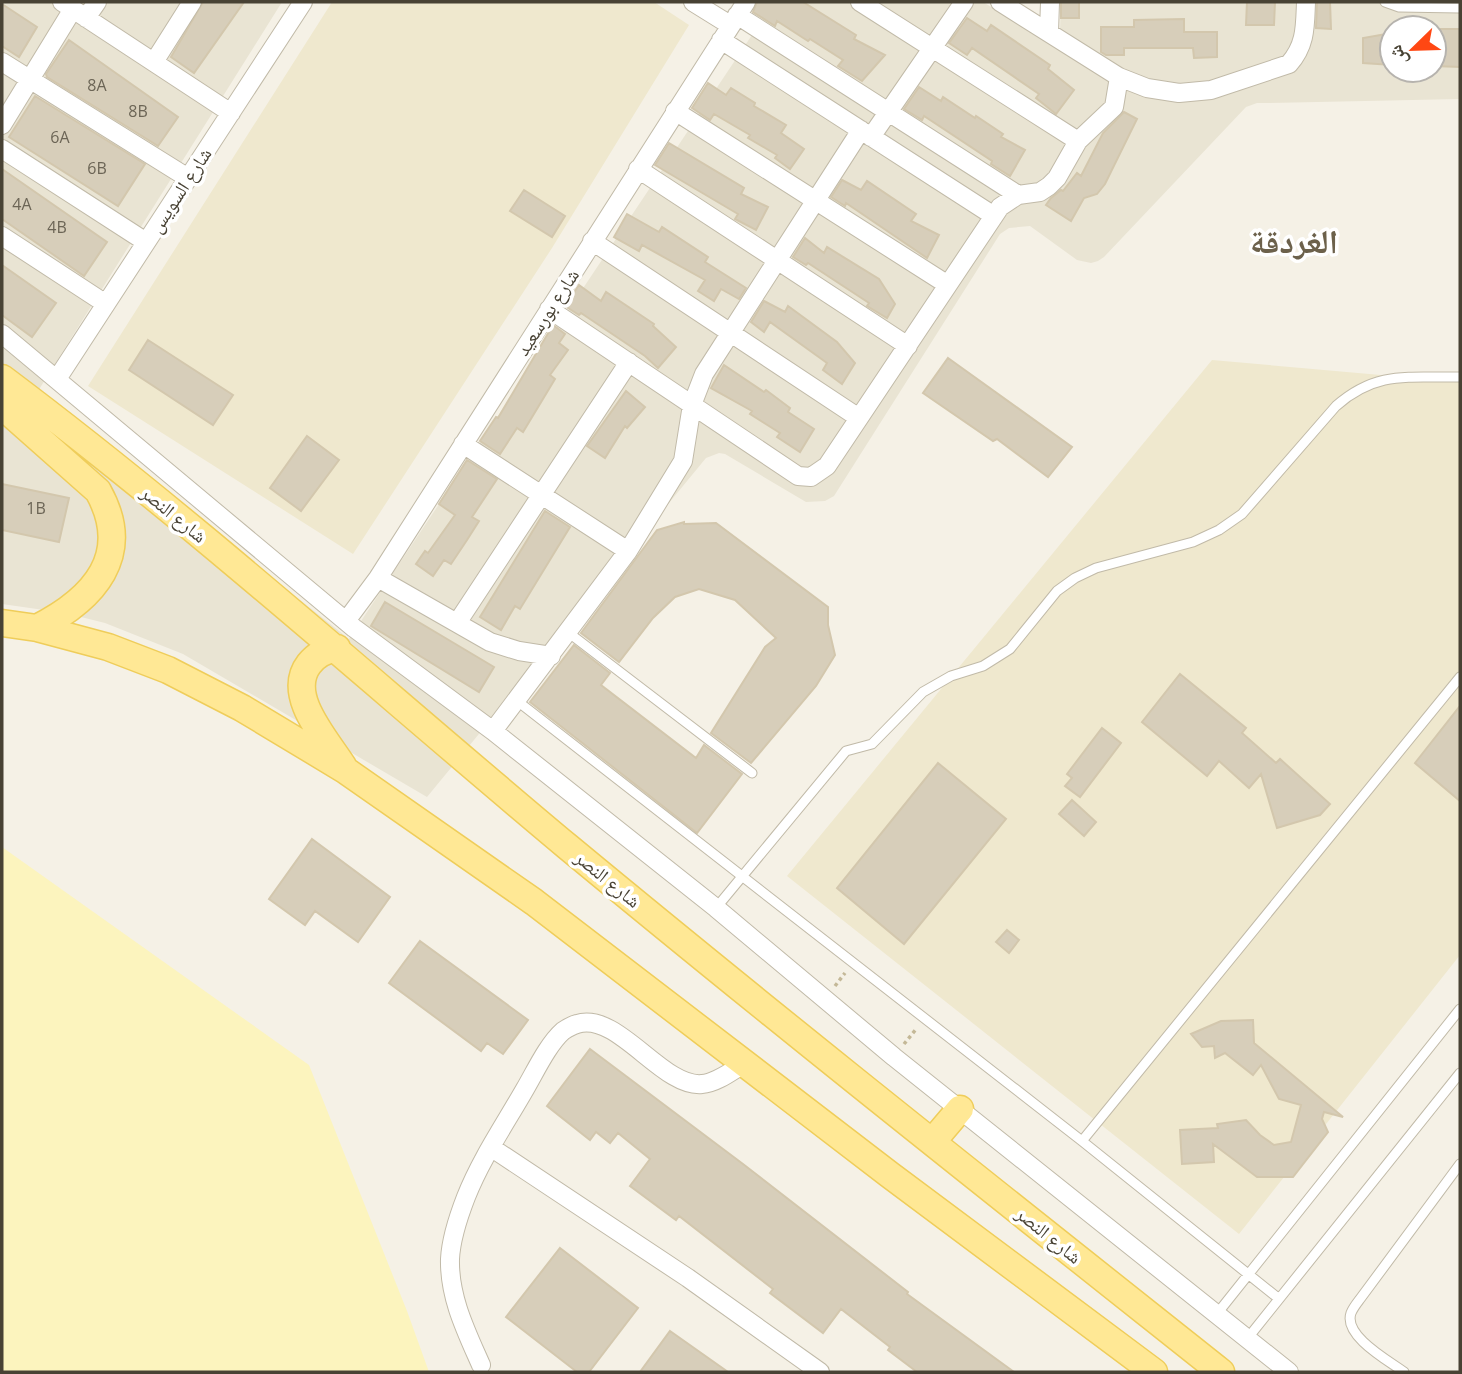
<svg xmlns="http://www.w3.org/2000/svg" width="1462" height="1374" font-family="'Open Sans','Noto Naskh Arabic',sans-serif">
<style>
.residential{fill:#e9e4d3;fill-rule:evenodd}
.education{fill:#efe8ce}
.sand{fill:#fcf4be}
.building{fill:#d7ceba;stroke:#d3c7ad;stroke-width:2}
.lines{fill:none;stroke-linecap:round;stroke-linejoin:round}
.lane-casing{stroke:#c1baa8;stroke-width:11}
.street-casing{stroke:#c1baa8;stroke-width:20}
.primary-casing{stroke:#efcd5a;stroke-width:29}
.path{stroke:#c4b897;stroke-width:3.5;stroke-dasharray:3.5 3.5;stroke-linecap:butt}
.lane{stroke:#fff;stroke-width:9}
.street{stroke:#fff;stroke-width:18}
.primary{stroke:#ffe895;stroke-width:26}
.labels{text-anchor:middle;stroke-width:7;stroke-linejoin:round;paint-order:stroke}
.number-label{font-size:16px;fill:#6c6556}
.street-label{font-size:19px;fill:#484234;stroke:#fff}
.town-label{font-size:33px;font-weight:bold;fill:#6c614b;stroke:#fff}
</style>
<rect width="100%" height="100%" fill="#f5f1e6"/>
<!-- residential -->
<path class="residential" d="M2,2H282L38,391L349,639L774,2H983L1036,34L1060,31L1061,2H1460V99L1269,103H1257L1246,107L1104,257L1098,261L1091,263L1077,260L1030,226L1009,228L1000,234L834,496L825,501L806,502L725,454L719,453L706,458L427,797L183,654L105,623L65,613L2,604ZM1392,28H1434V70H1392Z"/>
<!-- education -->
<path class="education" d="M332,2H654L689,25L552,248L353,554L88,386Z
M1212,360L1460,382V955L1239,1234L787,876Z"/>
<!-- sand -->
<path class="sand" d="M2,847L309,1065L407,1311L429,1372H2Z"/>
<!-- building -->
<path class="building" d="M203,2H244L194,73L171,57Z
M757,2H803L856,35L854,39L885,55L862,81L838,66L843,60L810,39L808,41L777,21L775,26L753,12Z
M1061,2H1079V18H1061Z
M1247,2H1275L1274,25H1246Z
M1317,2H1330L1331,29L1316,28Z
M2,4L37,27L19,57L2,46Z
M967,18L987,31L991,25L1050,65L1048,69L1074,90L1056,114L1036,98L1039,94L972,48L967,55L949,43Z
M1184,19V32H1217V57L1194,58L1193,48H1124V55H1106L1101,52V27H1134V20Z
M1434,29H1460V67L1434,66Z
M1392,33V65L1363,63V38Z
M69,40L178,117L158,146L47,77L46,74Z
M708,83L726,95L731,88L755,103L754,106L786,125L781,133L804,149L790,169L775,158L777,155L748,138L750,135L714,114L710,120L692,108Z
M919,87L941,101L943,97L975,118L976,116L1003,134L1001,137L1025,150L1010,176L991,164L992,161L924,116L922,120L904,109Z
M35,96L145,164L118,206L9,137Z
M1124,112L1137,119L1105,184L1097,194L1084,198L1071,221L1046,205L1051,198L1061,190L1063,191L1077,173L1081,176L1103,133Z
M669,143L744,188L741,194L768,207L756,230L735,219L738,214L655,165Z
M2,169L107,242L84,276L2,219Z
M842,180L861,190L867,181L916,214L911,221L939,235L927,258L846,203L845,206L831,197Z
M524,190L565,216L552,237L510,211Z
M627,214L659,232L662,227L708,257L705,262L746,288L739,299L721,289L714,301L698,291L705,280L642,245L639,251L614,237Z
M805,238L824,253L827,247L879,279L895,304L887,318L867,306L869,303L808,263L806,265L793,257Z
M2,265L56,303L32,337L2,315Z
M579,285L601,301L606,292L654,324L653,326L676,347L658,368L645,356L581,313L579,315L565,306Z
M764,301L785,312L788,306L837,342L855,363L842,384L823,370L827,363L770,322L764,332L751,322Z
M553,325L565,334L559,343L568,350L550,375L555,379L523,432L517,428L500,454L480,441L496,417L498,418Z
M148,340L233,395L213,425L129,370Z
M948,358L1072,447L1048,477L997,439L993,441L923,393Z
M724,365L764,392L766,390L790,408L788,412L814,429L800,452L777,437L780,433L750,414L752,411L711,388Z
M626,391L645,407L627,428L625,426L605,458L587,446Z
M307,436L339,460L301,511L270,488Z
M467,460L497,479L472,517L479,521L467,540L451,564L444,560L433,576L416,564L425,551L428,553L455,515L439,504Z
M2,484L69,498L59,542L2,530Z
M545,511L570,527L520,609L515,606L501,630L480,617Z
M684,522V524L716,523L828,607V625L835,655L816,686L751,763L711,733L765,647L776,638L735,600L699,589L675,597L653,618L619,662L581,633L657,530Z
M385,602L494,667L479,692L371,626Z
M574,645L610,673L601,685L696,758L704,745L742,774L697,833L530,702Z
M1180,674L1246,728L1242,733L1276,763L1280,759L1330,804L1320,815L1277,828L1261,774L1249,788L1219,761L1207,776L1142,722Z
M1460,706V801L1415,763Z
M1102,728L1121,743L1080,797L1065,786L1072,778L1067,774Z
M938,763L1006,819L904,944L837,888Z
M1072,800L1096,822L1084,836L1059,814Z
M312,839L390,897L358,942L315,911L305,925L269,899Z
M1007,930L1019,940L1009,953L996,942Z
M420,941L528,1020L503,1054L487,1043L481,1051L389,983Z
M1253,1020L1254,1043L1343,1117L1324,1112L1322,1119L1328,1132L1293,1177H1257L1213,1144L1214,1162L1182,1164L1180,1130L1218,1128L1217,1124L1246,1120L1260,1135L1274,1145L1291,1142L1301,1105L1279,1099L1261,1065L1253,1075L1225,1053L1215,1058L1214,1046L1202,1047L1191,1034L1221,1021Z
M590,1049L743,1164L908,1292L907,1294L1014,1372H917L888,1350L890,1347L841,1309L823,1333L770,1293L773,1289L679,1216L676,1220L630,1186L650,1159L618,1133L610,1143L596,1132L590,1140L547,1106Z
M560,1248L638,1308L589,1372H577L506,1317Z
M670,1331L728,1372H640Z"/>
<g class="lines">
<defs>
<path id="lane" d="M1385,2L1399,7L1460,8
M569,633L752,773
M516,700L1082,1141L1278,1298
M716,908L846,751L872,744L923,692L951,676L983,666L1010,649L1057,591L1075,578L1096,568L1193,542L1219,530L1242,514L1336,406C1377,370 1409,378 1460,377
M1082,1141L1460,677
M1216,1315L1460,1009
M1247,1339L1460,1073
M1404,1372C1389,1361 1343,1336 1351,1313C1353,1308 1357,1303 1360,1299L1460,1164"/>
<path id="street" d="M62,2L231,113
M693,2L730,25
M860,2L1078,141
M1000,2L1119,77L1147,88L1179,93L1211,90L1289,64C1306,45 1305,26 1306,2
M737,15L1018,195
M86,18L97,2
M1049,32L1050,2
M721,40L994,216
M2,62L188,178
M154,62L192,2
M675,111L948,285
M2,125L73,9
M871,137L964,2
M2,149L146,242
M638,169L908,346
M2,236L106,304
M592,241L859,418
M549,309L798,476L811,477L827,466L1000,207L1018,195L1040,192L1049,186L1057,178L1078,141L1114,107L1119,77
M2,334L354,628L493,731L716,908L894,1057L1289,1372
M57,379L303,2
M463,444L628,551
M378,578L490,642L519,651L551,656
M346,621L378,578L746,2
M457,623L629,362
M493,731L628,551L683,461L692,405L704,374L861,130
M492,1148L688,1278L820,1372
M481,1365C466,1331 449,1297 450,1259C451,1239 459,1215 466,1197C481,1159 505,1124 525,1089C535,1072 548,1044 563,1031C566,1029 573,1025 577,1024C618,1011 662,1088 702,1084C717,1083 733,1070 745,1063"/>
<path id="primary" d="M2,378C198,525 380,690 568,847C783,1025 1002,1198 1221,1372
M2,406L98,491C134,555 94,599 37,628
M2,623L37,628L108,647L168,670L242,708L345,770L534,902L890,1175L1154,1372
M337,648C325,650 316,655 309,664C285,695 326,739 343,766
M932,1142L960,1109"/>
</defs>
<!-- lane casing -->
<use href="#lane" class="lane-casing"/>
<!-- street casing -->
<use href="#street" class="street-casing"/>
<!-- primary casing -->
<use href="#primary" class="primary-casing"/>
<!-- path -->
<path class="path" d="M835,986L845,973
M904,1044L917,1028"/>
<!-- lane -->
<use href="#lane" class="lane"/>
<!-- street -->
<use href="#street" class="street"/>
<!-- primary -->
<use href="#primary" class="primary"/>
</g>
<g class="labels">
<!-- number labels -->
<g class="number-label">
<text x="97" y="91">8A</text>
<text x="138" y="117">8B</text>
<text x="60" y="143">6A</text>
<text x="97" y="174">6B</text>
<text x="22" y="210">4A</text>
<text x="57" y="233">4B</text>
<text x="36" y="514">1B</text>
</g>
<!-- street labels -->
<g class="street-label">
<text transform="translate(180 190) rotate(-57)" y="7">شارع السويس</text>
<text transform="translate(547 312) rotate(-57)" y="7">شارع بورسعيد</text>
<text transform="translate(174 514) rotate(39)" y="7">شارع النصر</text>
<text transform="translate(608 879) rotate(39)" y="7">شارع النصر</text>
<text transform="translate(1049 1235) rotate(39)" y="7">شارع النصر</text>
</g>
<!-- town labels -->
<g class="town-label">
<text x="1294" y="253">الغردقة</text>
</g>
</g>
<!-- border -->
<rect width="1462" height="1374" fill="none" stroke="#484234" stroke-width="7"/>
<!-- north arrow -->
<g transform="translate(1413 49) rotate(247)"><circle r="33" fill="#ffffff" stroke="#b6b3ae" stroke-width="2"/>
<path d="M0-5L12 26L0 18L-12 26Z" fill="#ff4713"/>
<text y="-10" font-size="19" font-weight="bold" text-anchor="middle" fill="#484234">ش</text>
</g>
</svg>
